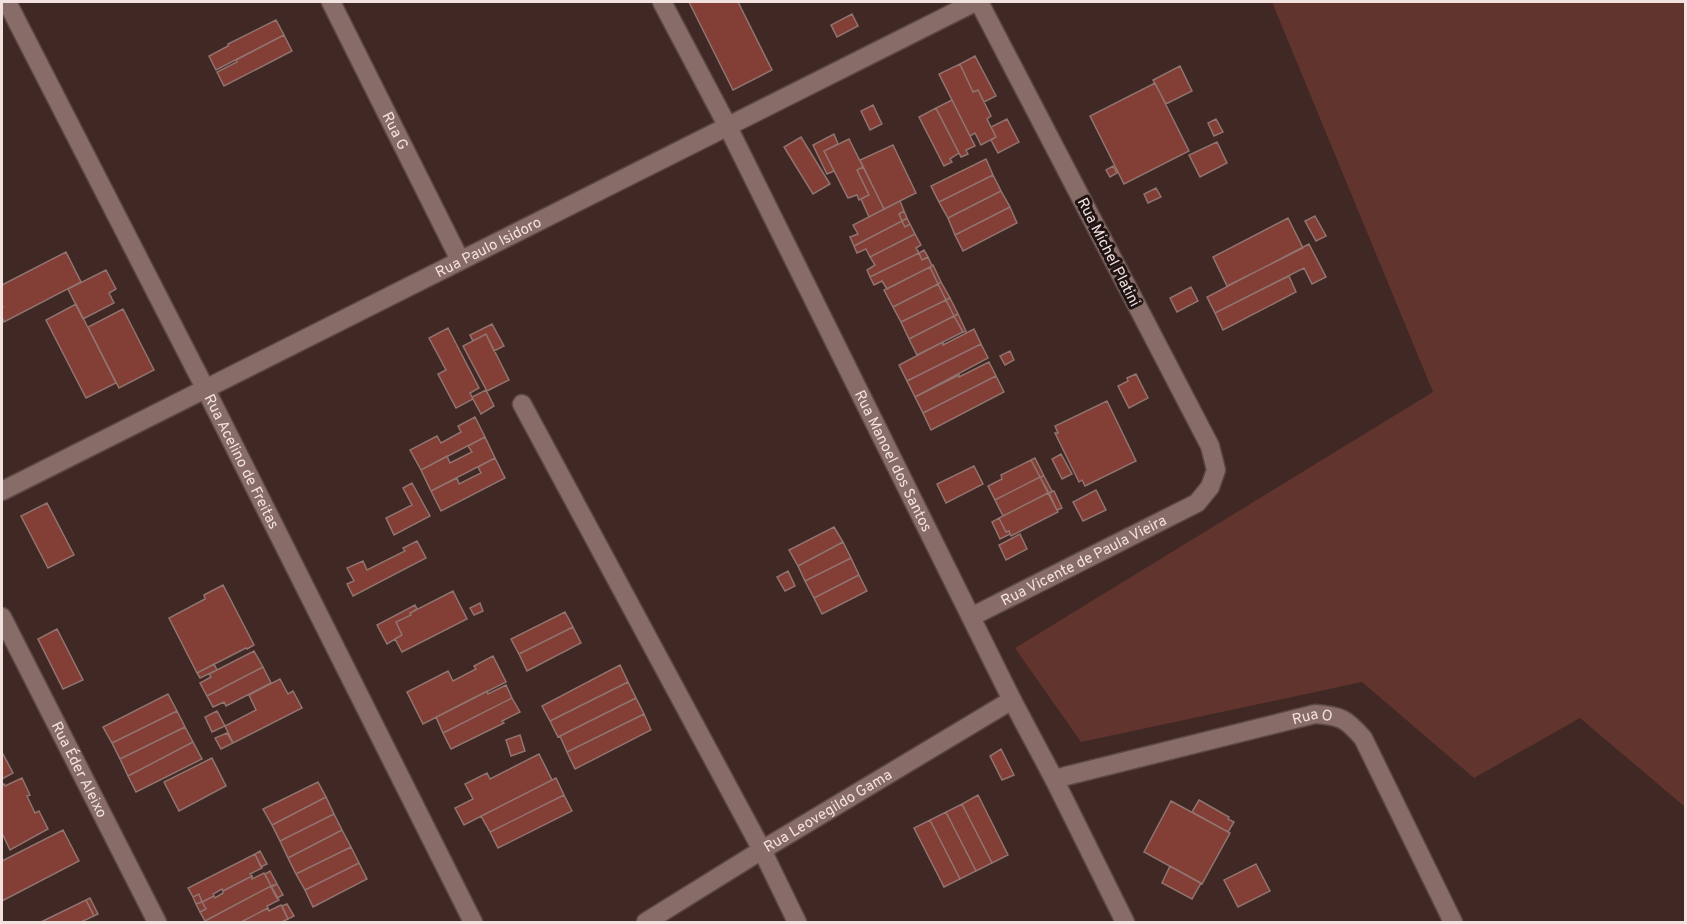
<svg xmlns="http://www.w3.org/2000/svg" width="1687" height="924" font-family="Overpass,sans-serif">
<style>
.green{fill:#61342d}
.building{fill:#833e35;stroke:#917470;stroke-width:1.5}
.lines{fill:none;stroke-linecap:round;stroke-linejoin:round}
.minor-casing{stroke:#5b4744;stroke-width:21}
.minor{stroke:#886c67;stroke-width:18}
.labels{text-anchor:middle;stroke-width:6;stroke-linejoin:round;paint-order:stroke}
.street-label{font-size:15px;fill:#f2e2df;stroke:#1f1413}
</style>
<rect width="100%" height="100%" fill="#402825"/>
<!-- green -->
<path class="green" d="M1272,2H1685V807L1580,718L1474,778L1362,682L1081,742L1015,648L1433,392Z"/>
<!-- building -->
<path class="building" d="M689,2H738L772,70L733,90Z
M852,14L858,26L837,37L831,25Z
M276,20L284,35L216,70L209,56L228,46V44Z
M284,35L292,51L224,86L217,72L237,62L236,60Z
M975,56L996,96L984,102L978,90L973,92L960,64Z
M960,64L973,92L978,90L991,116L987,119L996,137L981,145L975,133L970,136L939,74Z
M1180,66L1192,91L1166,104L1153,80Z
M1155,83L1189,151L1124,184L1090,116Z
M952,100L975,146L966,150L968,154L961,157L936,108Z
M873,105L882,124L870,130L861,111Z
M936,108L959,153L950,159L952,162L944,166L919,117Z
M1007,119L1019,142L998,153L991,140L996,137L991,127Z
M1216,119L1223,132L1214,136L1208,123Z
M834,134L838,144L824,151L834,171L827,174L813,145Z
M801,137L830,184L813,194L784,147Z
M849,139L863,167L857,170L869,195L859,200L857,195L848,198L824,151Z
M1217,142L1227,163L1200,177L1189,155Z
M893,145L916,193L884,209L860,160Z
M986,159L993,175L939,202L931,186Z
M1113,166L1117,173L1110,177L1106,170Z
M863,167L884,209L869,217L861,199L869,195L857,170Z
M993,175L1001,191L948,218L939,202Z
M1156,188L1161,197L1148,203L1144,194Z
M1001,191L1010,207L955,235L948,218Z
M900,201L904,211L899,214L902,221L854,246L850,237L858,234L853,225Z
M1010,207L1017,223L963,251L955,235Z
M904,211L907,218L902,221L899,214Z
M1315,216L1326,236L1316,241L1305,221Z
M907,218L910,224L905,227L902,221Z
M1288,218L1303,248L1227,286L1213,257Z
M902,221L905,227L910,224L915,234L870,257L866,249L857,253L854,246Z
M915,234L921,245L916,248L919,253L870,277L867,270L875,265L870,257Z
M1309,244L1326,277L1312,284L1304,268L1215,313L1207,297Z
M924,250L928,257L922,260L919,253Z
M66,252L81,282L4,322L2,317V308L3,307L2,304V285Z
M919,253L922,260L928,257L932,266L887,289L882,281L874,285L870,277Z
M933,265L941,282L938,284L930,267Z
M930,267L938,284L893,307L884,290Z
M106,270L116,289L109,293L114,303L83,319L68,289Z
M1289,276L1296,292L1223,330L1215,313Z
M941,282L950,298L946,300L938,284Z
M938,284L946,300L901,322L893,307Z
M1191,287L1198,301L1177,312L1170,298Z
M950,298L958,314L954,316L946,300Z
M946,300L954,316L909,339L901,322Z
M76,304L116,383L86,398L46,320Z
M123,309L154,370L119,388L88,327Z
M958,314L966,331L963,332L954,316Z
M954,316L963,332L917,355L909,339Z
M492,324L504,346L494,351L486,334L473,341L470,335Z
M448,328L479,388L470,393L473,399L456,408L438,374L446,370L429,338Z
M974,329L981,344L907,381L899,365L941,343H943V345Z
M486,334L509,380L487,391L463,346Z
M981,344L988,358L915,397L907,381Z
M1010,351L1014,360L1005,365L1000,356Z
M989,362L996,376L923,413L915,397L959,375V377Z
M1136,374L1148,398L1129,408L1118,386L1128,381L1127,378Z
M996,376L1004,392L931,430L923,413Z
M486,390L494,406L481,414L472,397Z
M1107,401L1136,461L1085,486L1082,480L1079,482L1055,433H1058L1055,426Z
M475,417L485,437L421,470L410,450L437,436L441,443L461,432L458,426Z
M485,437L495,458L431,491L421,470L447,456L450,463L472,452L468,446Z
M1061,454L1072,474L1062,479L1052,459Z
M495,458L505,478L441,511L431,491L457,478L459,484L481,473L478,467Z
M1035,458L1044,476L1040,477L1031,460Z
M1031,460L1040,477L995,500L988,486L1002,479L1001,475Z
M974,466L983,484L946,503L937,484Z
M1044,476L1052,491L1049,493L1040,477Z
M1040,477L1048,493L1003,516L995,500Z
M412,483L430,516L394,535L386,518L412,505L403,488Z
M1096,490L1106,510L1083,521L1073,502Z
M1054,491L1062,508L1057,510L1049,493Z
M1048,493L1058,512L1011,536L1009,531L1006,532L999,518Z
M47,503L74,555L48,568L21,516Z
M999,518L1006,532L1009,531L1010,534L1000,539L992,522Z
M834,527L843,542L798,566L789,550Z
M1020,534L1027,549L1006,560L999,545Z
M417,541L426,558L353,596L347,584L354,581L347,568L363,561L367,570L405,551L403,548Z
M843,542L851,558L805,581L798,566Z
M851,558L859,575L814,598L805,581Z
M788,571L795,586L785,591L777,577Z
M859,575L867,591L822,614L814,598Z
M223,585L254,645L247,649L246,648L197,673L169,618L205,599L204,595Z
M453,591L467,619L402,652L395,639L402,635L396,622L411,615L410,613Z
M480,603L483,611L474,615L470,608Z
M415,605L417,609L410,613L411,615L396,622L402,635L387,644L377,625Z
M565,612L573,627L519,654L511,639Z
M573,627L581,643L527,671L519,654Z
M57,629L83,680L63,689L38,639Z
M254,651L263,667L207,696L200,683L211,677L209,674Z
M493,656L506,682L423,724L407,692L448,671L453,681L476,669L474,666Z
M214,664L217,670L200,678L197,673Z
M620,665L628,682L550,721L542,706Z
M263,667L271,683L226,706L224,702L213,707L207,696Z
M280,679L288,694L293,691L302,708L233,743L225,726L256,710L249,695Z
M628,682L636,698L558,737L550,721Z
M506,685L512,698L443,733L436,717L487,691L488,694Z
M168,694L177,711L112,743L103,727Z
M512,698L520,712L502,721L504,723L451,749L443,733Z
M636,698L644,714L567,752L560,736Z
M177,711L185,727L120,759L112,743Z
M217,711L225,726L212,732L205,717Z
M644,714L651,730L575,769L567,752Z
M185,727L193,742L128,776L120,759Z
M227,733L233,743L221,749L215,738Z
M520,735L525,751L511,756L506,740Z
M193,742L202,759L136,792L128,776Z
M1001,749L1014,775L1002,780L990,756Z
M3,754L13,773L2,779V755Z
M539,754L552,780L464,825L455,808L473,799L465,784L487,773L490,779Z
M212,758L226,786L179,811L164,782Z
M22,778L30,795L27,796L35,813L39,811L48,829L10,850L2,833V785L4,784L5,786Z
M556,778L564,795L490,832L481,816Z
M318,782L326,797L272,825L263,809Z
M564,795L572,811L498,848L490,832Z
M978,795L1008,855L992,863L962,804Z
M326,797L334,814L280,841L272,825Z
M1199,800L1229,817L1228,819L1234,822L1228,832L1192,812Z
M1171,801L1230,833L1202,884L1144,852Z
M962,804L992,863L976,871L946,812Z
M946,812L976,871L960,879L930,820Z
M334,814L342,830L288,858L280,841Z
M930,820L960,879L944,887L914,828Z
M63,830L79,861L2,901V861Z
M342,830L351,847L296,874L288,858Z
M351,847L359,863L305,890L296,874Z
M260,851L267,864L261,867L255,854Z
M255,854L262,868L250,874L252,876L223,891L222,889L213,894L214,896L202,902L199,894L193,897L188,888Z
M359,863L367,879L313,907L305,890Z
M1256,864L1270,891L1238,907L1224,880Z
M1170,866L1201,883L1192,899L1162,883Z
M270,871L277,884L271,886L265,874Z
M264,873L271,886L205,921L200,912L206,909L202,902L214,896L215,898L223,893V891L252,876V879Z
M277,884L283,895L277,898L271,887Z
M271,886L279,900L267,906L268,908L241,922H206L205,921Z
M199,894L202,902L196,904L193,897Z
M90,898L98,914L94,916L86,900Z
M86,900L94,916L81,922H41Z
M202,902L206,909L200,912L196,904Z
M287,904L294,916L288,919L282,906Z
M281,905L288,919L281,922H241L268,908L269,911Z"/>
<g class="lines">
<defs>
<g id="minor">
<path id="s1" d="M7,2L206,390L473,922"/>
<path id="s2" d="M331,2L460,260"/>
<path id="s3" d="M662,2L727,125L1012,700L1054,779L1125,922"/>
<path d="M522,404L762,850L797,922"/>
<path id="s4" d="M2,491C327,331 650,163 975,2"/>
<path id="s5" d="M2,617L157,922"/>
<path id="s6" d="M971,617L1197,503L1210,487L1216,470L1210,446L979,2"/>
<path id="s7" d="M1054,779L1315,714C1342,716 1346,719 1363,738L1453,922"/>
<path id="s8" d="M646,922L762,850L1012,700"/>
</g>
</defs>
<!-- minor casing -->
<use href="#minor" class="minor-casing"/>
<!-- minor -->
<use href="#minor" class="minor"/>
</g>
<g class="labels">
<!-- street labels -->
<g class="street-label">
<text dy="5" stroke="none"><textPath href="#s2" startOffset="144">Rua G</textPath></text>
<text dy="5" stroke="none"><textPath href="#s4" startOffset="544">Rua Paulo Isidoro</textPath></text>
<text transform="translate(1109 252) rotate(63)" y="5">Rua Michel Platini</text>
<text dy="5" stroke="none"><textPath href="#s1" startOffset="516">Rua Acelino de Freitas</textPath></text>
<text dy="5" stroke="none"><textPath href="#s3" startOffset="514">Rua Manoel dos Santos</textPath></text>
<text dy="5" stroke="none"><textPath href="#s6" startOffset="126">Rua Vicente de Paula Vieira</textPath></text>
<text dy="5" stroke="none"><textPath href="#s7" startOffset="266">Rua O</textPath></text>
<text dy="5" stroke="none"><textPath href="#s5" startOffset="171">Rua Éder Aleixo</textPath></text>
<text dy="5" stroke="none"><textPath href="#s8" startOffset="213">Rua Leovegildo Gama</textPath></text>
</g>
</g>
<!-- border -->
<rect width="1687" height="924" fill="none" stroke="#f2e2df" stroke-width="6"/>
</svg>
